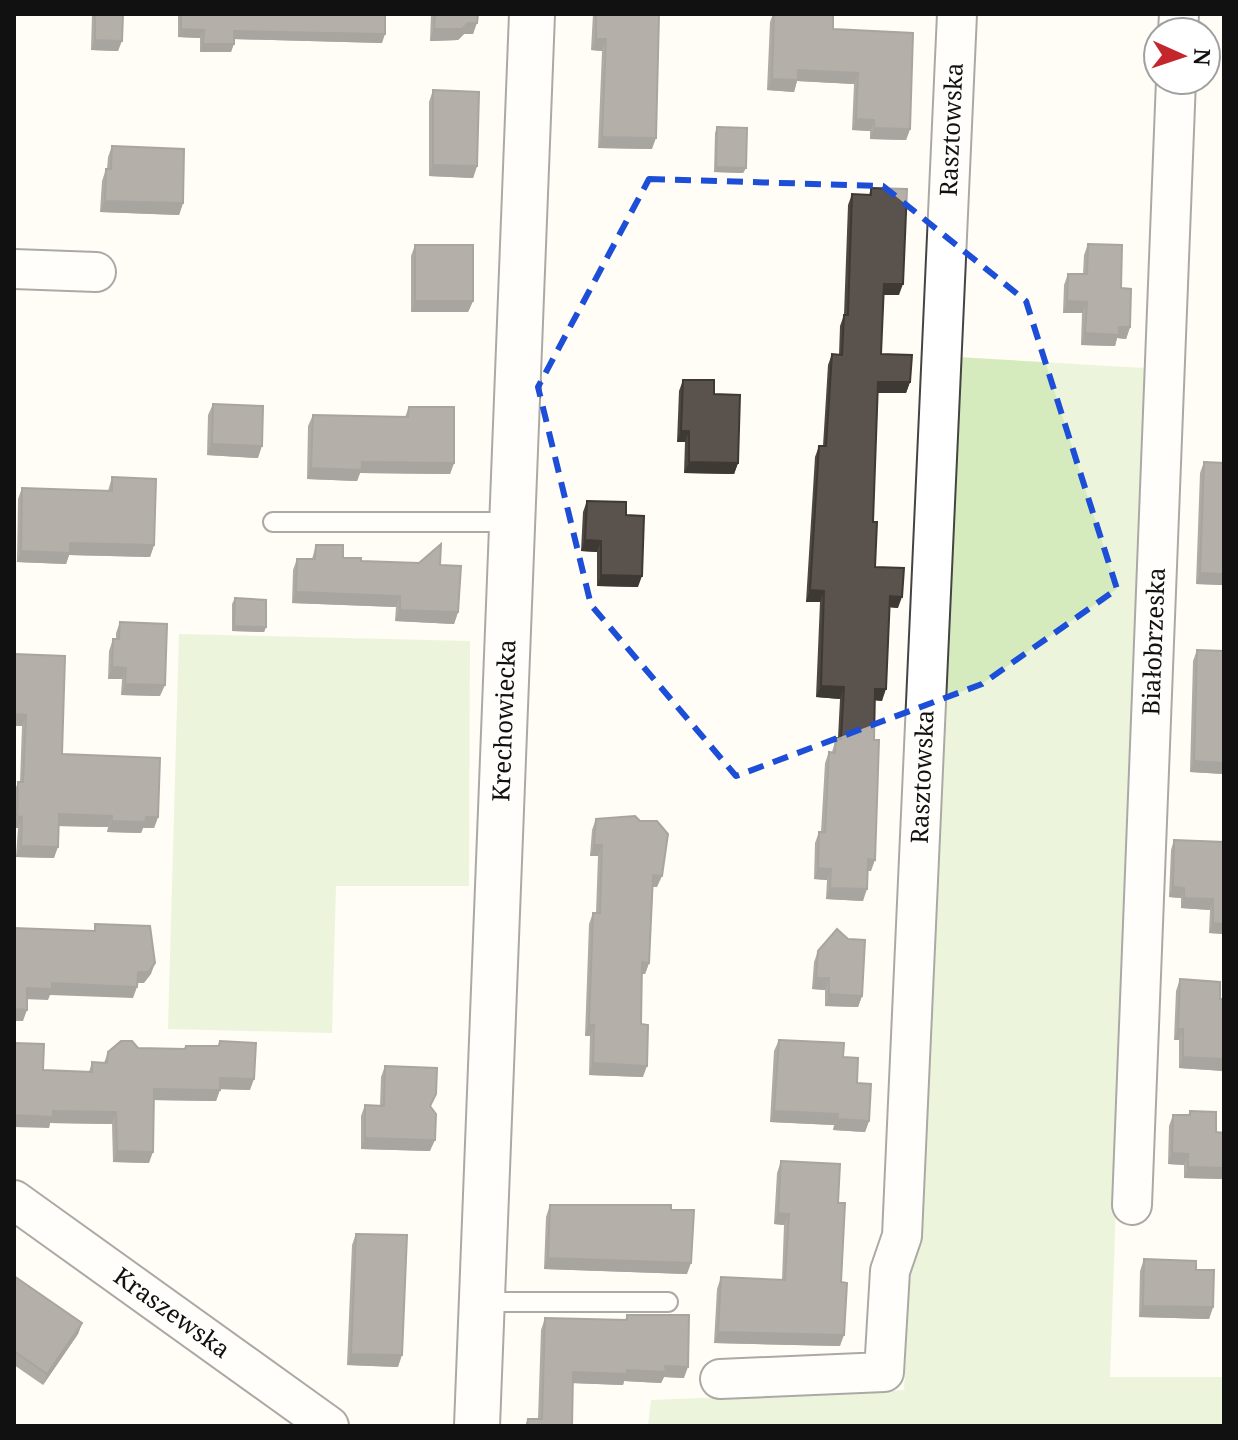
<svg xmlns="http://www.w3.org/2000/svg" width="1238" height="1440" font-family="'Noto Serif',serif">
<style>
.green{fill:#d5ebbd}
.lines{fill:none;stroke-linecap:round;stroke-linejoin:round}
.service-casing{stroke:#444;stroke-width:22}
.minor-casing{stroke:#444;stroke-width:42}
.tertiary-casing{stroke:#444;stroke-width:48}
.service{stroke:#fff;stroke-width:18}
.minor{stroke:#fff;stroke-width:38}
.tertiary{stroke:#fff;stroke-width:44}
.wall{fill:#4d4742}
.shaded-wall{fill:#3f3936}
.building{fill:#5a524d;stroke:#3f3936;stroke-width:2}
.marked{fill:none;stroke:#1d4ed8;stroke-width:6;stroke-dasharray:16 10;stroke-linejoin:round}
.labels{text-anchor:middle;stroke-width:8;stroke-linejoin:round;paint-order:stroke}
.street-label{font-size:24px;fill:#111;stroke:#fff}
</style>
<rect width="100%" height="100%" fill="#fffdf5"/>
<!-- green -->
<path class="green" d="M957,357L1145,368L1110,1377H1224V1426H648L651,1400L904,1390Z
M179,634L470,641L469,886H336L332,1033L168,1029Z"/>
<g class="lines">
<defs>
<path id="service" d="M273,522H512
M482,1302H668"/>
<g id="minor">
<path d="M1178,32L1179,14"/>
<path d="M14,269L96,272"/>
<path id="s1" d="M14,1200L329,1426"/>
<path id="s2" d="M1132,1205L1176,80"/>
<path id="s3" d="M720,1379L884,1372L890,1271L902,1236L957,14"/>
</g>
<g id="tertiary">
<path id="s4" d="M477,1426L532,14"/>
</g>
</defs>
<!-- service casing -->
<use href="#service" class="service-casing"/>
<!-- minor casing -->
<use href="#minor" class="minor-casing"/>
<!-- tertiary casing -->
<use href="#tertiary" class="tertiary-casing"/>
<!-- service -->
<use href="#service" class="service"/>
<!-- minor -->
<use href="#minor" class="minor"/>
<!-- tertiary -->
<use href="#tertiary" class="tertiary"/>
</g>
<!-- wall -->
<path class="wall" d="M92,14H122L118,51L91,50Z
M178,14H385L382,43L234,39L231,52H200V38L178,37Z
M431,14H478L473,34H464L458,40L430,41Z
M593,14H659L652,149L598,148L602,51L591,50Z
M773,14H833V29L910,129L906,140L870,139V131L852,130L854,84L797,81L794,92L767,90L770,22Z
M433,90L477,166L473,178L429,176V102Z
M717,127L746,168L743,173L714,172L715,133Z
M112,146L183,203L179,215L100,212L102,181L106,169H107L108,157Z
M871,188L899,295H884L881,354L910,382L906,393H878L873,522L875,567L898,608L890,607L882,701L875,700L871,871H867L863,901L826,899L827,880L814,879L815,843L819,832H821L825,763L829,752H832L836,738H838L840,699L816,697L820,602H806L815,457L819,446H823L828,365L832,354L839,355L840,326L844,315L848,205L852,194L869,195Z
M1088,244L1121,288L1130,327L1126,339L1117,338L1115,346L1081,345L1082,313H1063L1064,285L1068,274H1083L1084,255Z
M415,245L473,301L468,312H411V256Z
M683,380L714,394L738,463L734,474L684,473L685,442H677L679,391Z
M213,404L258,458L207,455L208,415Z
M409,407L454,463L450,474L360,473L357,481L307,479L308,426L313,415L405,417Z
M1204,462L1224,585L1196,584L1200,473Z
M112,477L154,545L150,557L69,555L66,564L17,562L18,499L22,488L108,491Z
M587,501L638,587L597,586V552L581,551L583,512Z
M316,545L343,558L361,561L440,565L458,612L454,624L395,621L396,607L292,603L293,570L297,559H312Z
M235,598L266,627L264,632L232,631V604Z
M120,622L160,696L121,695L122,679H108L109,651L113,639H116V633Z
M1197,650L1224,651V774L1190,772L1193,661Z
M14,654L62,754L158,817L154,828H143L141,833L107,832L108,827L59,826L54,858L16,857L18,828H14V793L18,782H20L22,726Z
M596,819L657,887H653L649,963L645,974H642L641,1024L643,1077L589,1075L590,1036H585L589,924L593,913H596L598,856H590L592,830Z
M1174,840L1224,842V934L1209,933L1210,910L1181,908V898L1169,897L1171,850Z
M818,951L862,996L858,1007L825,1006V990L812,989L814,962Z
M1180,979L1220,999H1224V1071L1179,1068V1040H1174L1176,991Z
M779,1040L843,1057L857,1083L869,1121L865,1132L833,1130L834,1125L770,1122L774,1051Z
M220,1041L250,1090L220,1089L216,1101L154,1100L149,1163L113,1162L112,1124L50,1123L49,1128L43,1070L89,1072L92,1062L104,1063L108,1052L138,1048L184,1049L186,1046H218Z
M385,1066L431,1107L430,1151L361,1149V1116L365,1105L380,1106L381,1077Z
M1190,1111L1216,1132L1224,1133V1179L1184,1178V1165L1168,1164L1169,1126L1173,1115H1188Z
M781,1161L838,1203L841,1282L840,1346L714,1343L717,1289L721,1277L782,1280L784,1225L774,1224L777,1173Z
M550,1205L671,1210L687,1274L544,1269L546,1217Z
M356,1234L398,1367L347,1365L352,1245Z
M1144,1259L1196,1270L1213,1307L1209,1319L1139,1317L1140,1271Z
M14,1276L82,1323L78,1334L43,1385L14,1365Z
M627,1315L684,1378L664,1377L661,1383L624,1381L623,1385L573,1383L572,1426H525L528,1419H538L541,1330L545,1318L625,1320Z"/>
<!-- shaded-wall -->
<path class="shaded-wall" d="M468,23H477L473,34H464L458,40L430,41L434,29Z
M181,29L204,30L200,38L178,37Z
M234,31L385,34L382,43L231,39Z
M596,39H606L602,51L591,50Z
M95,40L122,41L118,51L91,50Z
M203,44H234L231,52H200Z
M798,70L858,73L854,84L797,81L794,92L767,90L772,79Z
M856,119L874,120L870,131L852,130Z
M874,128L910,129L906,140L870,139Z
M602,137L656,138L652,149L598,148Z
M433,165L477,166L473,178L429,176Z
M716,167L746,168L743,173L714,172Z
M105,201L183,203L179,215L100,212Z
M884,284H903L899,295H880Z
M415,301H473L468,312H411Z
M1067,301L1087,302L1082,313H1063Z
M1119,327H1130L1126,339L1117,338L1115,346L1081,345L1085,333Z
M878,382H910L906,393H874Z
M681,431H689L685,442H677Z
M212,444L262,446L258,458L207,455Z
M362,462L454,463L450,474L360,473L357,481L307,479L311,468Z
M689,462L738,463L734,474L684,473Z
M585,540L601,541L597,552L581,551Z
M70,543L154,545L150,557L69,555L66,564L17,562L21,551Z
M1200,573L1224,574V585L1196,584Z
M601,575L642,576L638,587L597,586Z
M810,590L824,591L820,602H806Z
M296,592L400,596L396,607L292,603Z
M890,596L902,597L898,608L886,607Z
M400,610L458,612L454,624L395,621Z
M234,626L266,627L264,632L232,631Z
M112,667L126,668L122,679H108Z
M125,684L165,685L160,696L121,695Z
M821,686L844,687L840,699L816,697Z
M875,689H886L882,701L871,700Z
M14,714L26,715L22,726H14Z
M1194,761L1224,763V774L1190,772Z
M59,814L112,816L108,827L55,826Z
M17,816L22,817L18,828H14Z
M146,817H158L154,828H143L141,833L107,832L112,821Z
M594,845H602L598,856H590Z
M21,846L58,847L54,858L16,857Z
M868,859L875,860L871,871L864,870Z
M818,868L831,869L827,880L814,879Z
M653,875L662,876L657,887H649Z
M1173,887L1184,888L1181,898L1169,897Z
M830,888L867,889L863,901L826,899Z
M1184,898L1213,899L1210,910L1181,908Z
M1213,923L1224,924V934L1209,933Z
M642,962L649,963L645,974H638Z
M155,963L151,974L144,983H134L138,972Z
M816,978H829L825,990L812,989Z
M52,983L137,987L133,998L50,995L48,1000L23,999L27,988Z
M829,994L862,996L858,1007L825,1006Z
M14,1009L27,1010L23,1021H14Z
M589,1025H594L590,1036H585Z
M1178,1029H1183L1179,1040H1174Z
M1183,1057L1224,1059V1071L1179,1068Z
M593,1063L647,1066L643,1077L589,1075Z
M220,1078L254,1079L250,1090L216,1089Z
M154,1089L220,1090L216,1101L150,1100Z
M53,1111L116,1112L112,1124L50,1123L49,1128L14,1127V1115Z
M774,1111L838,1114L834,1125L770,1122Z
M837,1119L869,1121L865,1132L833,1130Z
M365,1138L435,1140L430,1151L361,1149Z
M117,1151L153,1152L149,1163L113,1162Z
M1172,1153L1188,1154L1184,1165L1168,1164Z
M1188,1167L1224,1168V1179L1184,1178Z
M778,1213L789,1214L784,1225L774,1224Z
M548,1258L691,1263L687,1274L544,1269Z
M1143,1306L1213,1307L1209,1319L1139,1317Z
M82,1323L78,1334L43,1385L47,1374Z
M718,1332L844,1335L840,1346L714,1343Z
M351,1354L402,1355L398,1367L347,1365Z
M665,1366L688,1367L684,1378L664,1377L661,1383L624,1381L623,1385L569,1383L573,1372L627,1370Z"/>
<!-- building -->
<path class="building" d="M95,14H123L122,41L95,40Z
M181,14H385V34L234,31V44H203L204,30L181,29Z
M435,14H478L477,23H468L462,29H434Z
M596,14H659L656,138L602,137L606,39H596Z
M774,14H833V29L913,33L910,129L874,128V120L856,119L858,73L798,70V80L772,79Z
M433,90L479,92L477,166L433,165Z
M717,127L747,128L746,168L716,167Z
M112,146L184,149L183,203L105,201L106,169H111Z
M871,188L907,189L903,284H884L881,354L912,355L910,382H878L873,522H877L875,567L904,568L902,597L890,596L886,689H875L874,740H879L876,831L875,860L868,859L867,889L830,888L831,869L818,868L819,832H825L829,752L835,753L836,738L841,739L844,687L821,686L824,591L810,590L819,446H826L832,354L842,355L844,315H848L852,194L871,195Z
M1088,244L1122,245L1121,288L1131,289L1130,327H1119V335L1085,333L1087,302L1067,301L1068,274H1087Z
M415,245H473V301H415Z
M683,380H714V394L740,395L738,463L689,462V431H681Z
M213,404L263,406L262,446L212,444Z
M409,407H454V463L362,462V470L311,468L313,415L408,417Z
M1204,462L1224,463V574L1200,573Z
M112,477L156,479L154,545L70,543V553L21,551L22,488L112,491Z
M587,501L626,502V515L644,516L642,576L601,575V541L585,540Z
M441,544L440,565L461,566L458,612L400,610V596L296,592L297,559H315L316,545H343V558H361V561L419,563Z
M235,598L266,600V627L234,626Z
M120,622L167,624L165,685L125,684L126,668L112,667L113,639H119Z
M1197,650L1224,651V763L1194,761Z
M14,654L65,656L62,754L160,758L158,817H146L145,822L112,821V816L59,814L58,847L21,846L22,817L17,816L18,782H23L26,715L14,714Z
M635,816L640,821H657L668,834L662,876L653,875L649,963L642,962L641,1024L648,1025L647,1066L593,1063L594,1025H589L593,913H600L602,845H594L596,819Z
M1174,840L1224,842V924L1213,923V899L1184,898V888L1173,887Z
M95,924L150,926L155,963L148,972H138L137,987L52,983V989L27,988V1010L14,1009V928L95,931Z
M837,929L848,939L865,940L862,996L829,994V978H816L818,951Z
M1180,979L1220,982V999H1224V1059L1183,1057V1029H1178Z
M779,1040L844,1043L843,1057L858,1058L857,1083L871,1084L869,1121L837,1119L838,1114L774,1111Z
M121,1041H132L138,1048L185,1049L186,1046H219L220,1041L256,1043L254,1079L220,1078V1090L154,1089L153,1152L117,1151L116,1112L53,1111V1117L14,1115V1043L44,1044L43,1070L92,1072V1062L107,1063L108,1052Z
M385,1066L437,1068L436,1094L430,1106L436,1114L435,1140L365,1138V1105L384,1106Z
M1190,1111L1216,1112V1132L1224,1133V1168L1188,1167V1154L1172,1153L1173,1115H1190Z
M781,1161L840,1164L838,1203H845L841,1282L847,1283L844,1335L718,1332L721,1277L785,1280L789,1214L778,1213Z
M550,1205H671V1210H694L691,1263L548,1258Z
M356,1234L407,1235L402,1355L351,1354Z
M1144,1259L1196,1261V1270H1214L1213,1307L1143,1306Z
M14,1276L82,1323L47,1374L14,1351Z
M627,1315H689L688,1367L665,1366L666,1372L627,1370V1374L573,1372L572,1426H527L528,1419H542L545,1318L627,1320Z"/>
<!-- marked area -->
<path d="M0 0H1238V1440H0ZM649,179L883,186L1026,301L1117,589L982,684L736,776L591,605L538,387Z" fill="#fffdf5" fill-opacity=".55" fill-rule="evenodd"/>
<path class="marked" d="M649,179L883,186L1026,301L1117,589L982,684L736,776L591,605L538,387Z"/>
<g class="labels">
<!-- street labels -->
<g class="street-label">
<text dy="8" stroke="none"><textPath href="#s3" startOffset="1410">Rasztowska</textPath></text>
<text dy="8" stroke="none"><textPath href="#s2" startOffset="564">Białobrzeska</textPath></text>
<text dy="8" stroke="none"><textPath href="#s4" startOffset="706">Krechowiecka</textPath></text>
<text dy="8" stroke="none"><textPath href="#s3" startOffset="762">Rasztowska</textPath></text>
<text dy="8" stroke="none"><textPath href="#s1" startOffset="194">Kraszewska</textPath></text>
</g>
</g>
<!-- border -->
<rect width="1238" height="1440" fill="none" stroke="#111111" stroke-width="32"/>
<!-- north arrow -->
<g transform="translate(1182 56) rotate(93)"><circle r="38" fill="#ffffff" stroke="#a0a0a0" stroke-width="2"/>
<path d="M0-6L14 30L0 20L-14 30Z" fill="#c4262e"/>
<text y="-12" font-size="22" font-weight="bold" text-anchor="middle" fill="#111111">N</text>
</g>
</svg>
